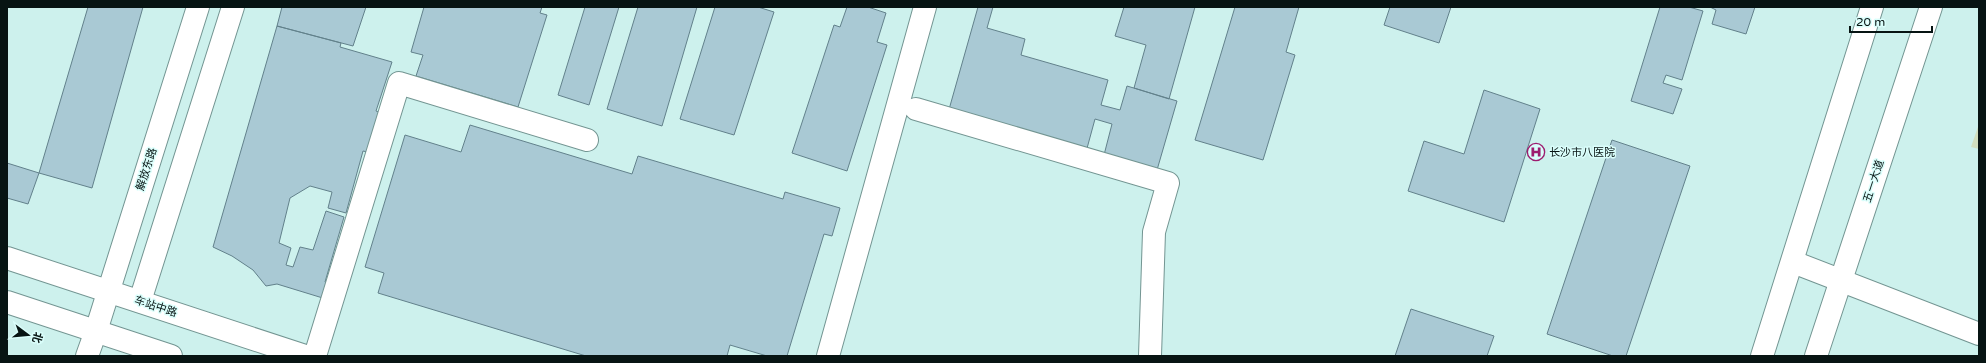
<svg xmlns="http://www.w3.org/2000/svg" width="1986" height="363" font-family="'Varela Round','Noto Sans SC',sans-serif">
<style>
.green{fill:#d1dfbf}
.building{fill:#a9c9d4;stroke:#62818b}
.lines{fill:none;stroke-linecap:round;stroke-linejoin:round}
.street-casing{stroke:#739592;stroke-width:24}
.secondary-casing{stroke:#739592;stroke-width:24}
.primary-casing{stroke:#739592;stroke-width:24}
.street{stroke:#fff;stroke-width:22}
.secondary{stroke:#fff;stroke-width:22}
.primary{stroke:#fff;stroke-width:22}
.labels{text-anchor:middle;stroke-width:3;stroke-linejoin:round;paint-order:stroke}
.poi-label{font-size:11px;fill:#071413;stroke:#dafefb;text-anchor:start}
.street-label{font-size:11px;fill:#071413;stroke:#dafefb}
</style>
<rect width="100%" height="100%" fill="#cdf1ed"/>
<!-- green -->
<path class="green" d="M1979,124V149L1971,147Z"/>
<!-- building -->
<path class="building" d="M88,7H143L92,188L39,173Z
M282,7H366L353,46L277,26Z
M424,7H542L540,13L547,15L518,107L416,76L423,55L411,52Z
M585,7H619L589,105L558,95Z
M638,7H697L662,126L607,109Z
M715,7H758L774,12L734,135L680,119Z
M847,7H868L886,13L877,42L887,45L847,171L792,153L834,25L840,27Z
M978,7H993L987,28L1025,39L1021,55L1108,80L1101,105L1120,110L1127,86L1177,101L1157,170L1104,155L1112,124L1095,119L1086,152L948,113Z
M1124,7H1195L1169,99L1134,88L1146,45L1115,36Z
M1235,7H1299L1286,52L1295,55L1263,160L1195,140Z
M1390,7H1451L1439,43L1384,25Z
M1660,7H1689L1703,11L1682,80L1666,75L1663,83L1682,89L1673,114L1631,101Z
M1710,7H1755L1746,34L1712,24L1716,10Z
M277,26L341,43L340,47L392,62L376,111L383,114L372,153L363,151L346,213L328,208L332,192L310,186L290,198L279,243L291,248L286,265L293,267L300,247L313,250L326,211L344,217L325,282L330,284L326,299L277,284L266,286L253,270L232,256L213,247Z
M1484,90L1540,109L1504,222L1408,191L1424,141L1464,154Z
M470,125L632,174L638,156L783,199L785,192L840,208L832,236L824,234L787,356H767L730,345L727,356H586L378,293L384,273L365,267L405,135L461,152Z
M1612,140L1690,166L1626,356H1613L1547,334Z
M7,163L39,173L28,204L7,198Z
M1411,309L1494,336L1487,356H1395Z"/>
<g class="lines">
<defs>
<path id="street" d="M916,109L1168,183L1154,232L1150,356
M87,356L96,331
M315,356L399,83L587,140
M828,356L925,7"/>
<path id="secondary" d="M1793,262L1979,334
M140,301L233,7
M96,331L198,7"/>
<path id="primary" d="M7,258L305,356
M7,302L171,356
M1762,356L1872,7
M1816,356L1931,7"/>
</defs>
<!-- street casing -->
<use href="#street" class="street-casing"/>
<!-- secondary casing -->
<use href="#secondary" class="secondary-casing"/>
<!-- primary casing -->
<use href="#primary" class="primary-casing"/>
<!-- street -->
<use href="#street" class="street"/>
<!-- secondary -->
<use href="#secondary" class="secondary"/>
<!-- primary -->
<use href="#primary" class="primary"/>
</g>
<!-- icons -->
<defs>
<symbol id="hospital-ring" viewBox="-11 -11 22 22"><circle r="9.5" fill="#dafefb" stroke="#9d1c6f" stroke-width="1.5"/><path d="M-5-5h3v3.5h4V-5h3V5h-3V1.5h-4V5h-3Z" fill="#9d1c6f"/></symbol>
</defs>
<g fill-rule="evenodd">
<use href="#hospital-ring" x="1526" y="142" width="20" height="20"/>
</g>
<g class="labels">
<!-- poi labels -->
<g class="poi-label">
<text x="1549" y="156">长沙市八医院</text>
</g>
<!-- street labels -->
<g class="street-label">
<text transform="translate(146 169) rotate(-72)" y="4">解放东路</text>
<text transform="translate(1873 181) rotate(-72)" y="4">五一大道</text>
<text transform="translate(156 306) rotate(18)" y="4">车站中路</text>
</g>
</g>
<!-- border -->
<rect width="1986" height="363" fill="none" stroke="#071413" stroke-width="16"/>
<!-- north arrow -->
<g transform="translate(28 335) rotate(106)" stroke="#dafefb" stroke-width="3" paint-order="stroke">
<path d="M0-3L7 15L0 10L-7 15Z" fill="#071413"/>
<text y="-6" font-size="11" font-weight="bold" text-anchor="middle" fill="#071413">北</text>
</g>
<!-- scale -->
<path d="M1850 26v6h82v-6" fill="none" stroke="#071413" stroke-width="2"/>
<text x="1856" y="26" font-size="12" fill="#071413" stroke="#dafefb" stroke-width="3" paint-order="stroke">20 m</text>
</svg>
